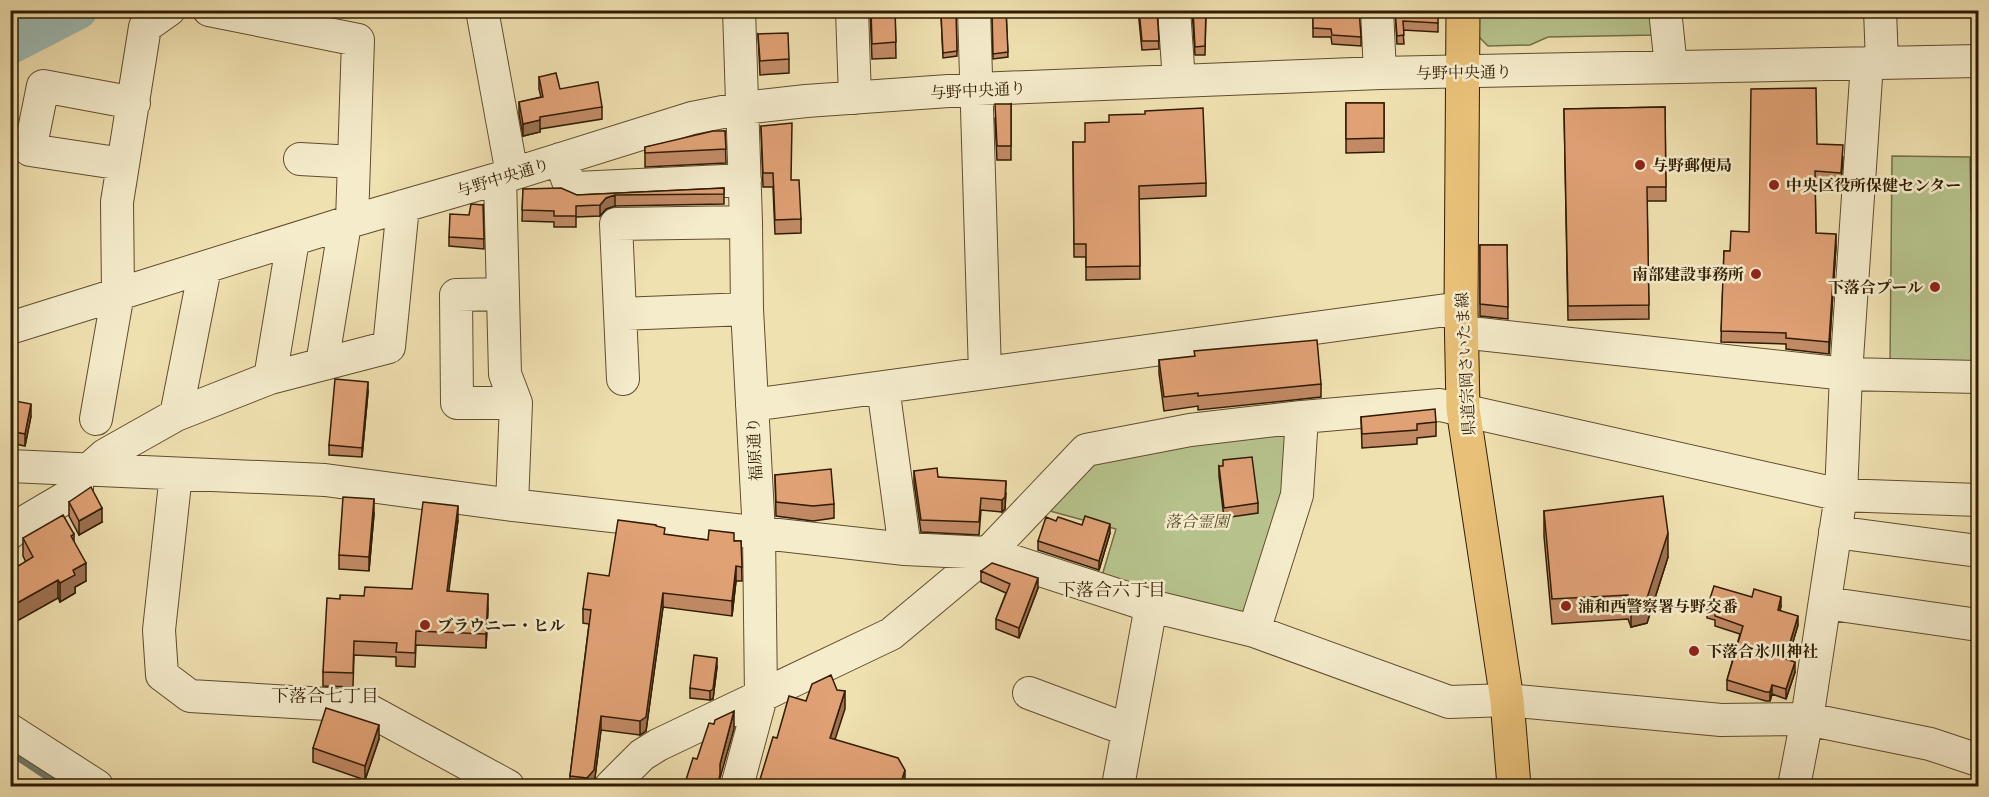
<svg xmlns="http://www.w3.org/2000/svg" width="1989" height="797" font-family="'Libre Caslon Text','Noto Serif JP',serif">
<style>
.green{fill:#b7c38d;stroke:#747048;stroke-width:1.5}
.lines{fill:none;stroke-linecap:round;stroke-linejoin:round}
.stream{stroke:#727c6d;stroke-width:7}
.river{stroke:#9dbcb5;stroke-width:39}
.minor-casing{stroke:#614d2e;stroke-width:34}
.major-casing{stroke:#311c02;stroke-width:35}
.minor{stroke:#f5eccc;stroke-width:32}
.major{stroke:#e8c078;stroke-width:33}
.wall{fill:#c18a65;stroke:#311c02;stroke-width:1.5}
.shaded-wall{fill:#9d7152;stroke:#311c02;stroke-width:1.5}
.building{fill:#e0a175;stroke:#311c02;stroke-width:1.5}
.poi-dot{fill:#8f2418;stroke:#f5eccc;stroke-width:2}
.labels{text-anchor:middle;stroke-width:5;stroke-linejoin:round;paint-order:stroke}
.street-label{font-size:16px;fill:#311c02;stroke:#f5eccc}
.poi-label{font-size:16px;font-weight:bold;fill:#311c02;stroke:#f5eccc;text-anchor:start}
.park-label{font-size:16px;font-style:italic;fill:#594e2c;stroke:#f5eccc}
.neighbourhood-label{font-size:18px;fill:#311c02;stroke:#f5eccc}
</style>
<rect width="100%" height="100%" fill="#f0e1b1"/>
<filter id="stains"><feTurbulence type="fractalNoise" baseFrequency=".00333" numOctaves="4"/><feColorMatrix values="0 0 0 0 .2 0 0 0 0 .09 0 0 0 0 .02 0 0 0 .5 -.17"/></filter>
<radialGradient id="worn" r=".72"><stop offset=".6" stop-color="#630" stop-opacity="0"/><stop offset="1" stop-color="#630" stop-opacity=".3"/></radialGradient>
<!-- green -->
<path class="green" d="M1477,11H1654L1655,35L1548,37L1530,45L1488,46L1477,35Z
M1892,156L1970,157L1971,209H1978V367L1890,366Z
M1288,430L1291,495L1248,622L1101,579L1116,529L1050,511L1092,460Z"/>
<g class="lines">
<!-- stream -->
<path class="stream" d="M10,752L61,786"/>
<!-- river -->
<path class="river" d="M10,45L78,10"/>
<defs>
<path id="minor" d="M209,10L358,40L352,221
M482,10L512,174
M852,10L855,98
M974,10L985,373
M1174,10L1179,81
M1377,10L1380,73
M1665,10L1671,67
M1880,10L1882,63
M300,159L354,162
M560,159L568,181L576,188L745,180
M123,164L30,150L43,86L134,103
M500,178L505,374L516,403L512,505
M503,294L456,295L457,403H516
M620,314L747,309
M10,328L352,221L500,178L692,118L743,108L806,101L977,89L1380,73L1978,61
M1461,332L1846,374L1978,377
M322,364L345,224
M270,378L293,240
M623,379L616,224L746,222
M883,387L905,549
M752,405L1461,308
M176,415L205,268
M96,419L118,293L117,202L145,27L169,10
M10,466L325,480L512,505L905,549L988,553L1151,606L1254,631L1449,702L1507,700L1721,720L1807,719L1930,744L1978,760
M88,470L105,455L176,415L270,378L389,347L403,206
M176,474L159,630L162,675L190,696L361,706L508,786
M1835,532L1978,551
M10,533L16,527L77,491V470
M1825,603L1978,625
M1254,631L1297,495L1302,417
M1029,693L1128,730
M10,730L97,786
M611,786L642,755L658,745L891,634L988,553L1086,450L1190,430L1302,417L1440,405L1841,495L1978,500
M737,786L761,697L759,533L747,309L746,222L739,10
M1118,786L1151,606
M1794,786L1807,719L1841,495L1846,374L1867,63"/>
<path id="major" d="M1463,10L1461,308L1463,409L1507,700L1514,786"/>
</defs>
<!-- minor casing -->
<use href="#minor" class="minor-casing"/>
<!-- major casing -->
<use href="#major" class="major-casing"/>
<!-- minor -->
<use href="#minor" class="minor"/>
<!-- major -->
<use href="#major" class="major"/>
</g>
<!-- wall -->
<path class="wall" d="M870,10H895L896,58L872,59Z
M943,10H956L957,56L943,58L941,14H943Z
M992,10H1006L1008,57L993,59Z
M1138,10H1157L1159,49L1142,50Z
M1192,10H1206L1205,55H1195Z
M1313,10L1361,37V46L1332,44L1331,37H1313Z
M1395,10L1438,23V32L1403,30L1404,44H1397Z
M758,34L789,59V73L760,75Z
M539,77L560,89L602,107V119L540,129V132L523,136L519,114V102L541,97L539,89Z
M1346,103H1384V152L1346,153Z
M1011,104V160H997L995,118Z
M1665,107L1666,201H1647L1649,319L1568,320L1564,109Z
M761,126L791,180L801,219V233L775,234L773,187H763Z
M725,131L726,163L645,167V147Z
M1073,142L1206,183V196L1139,199L1140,279L1086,280V257H1074Z
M1817,144L1843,157L1841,184L1815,183L1816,233L1836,246L1829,354L1786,349V344L1721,342L1724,251H1730L1749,232Z
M724,188V204L615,206L606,209L600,216L576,217V227H554V222L522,221L523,189L577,195Z
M483,205L484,249L449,246V237Z
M1480,245H1507L1508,319L1480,316Z
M1159,360L1321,384V397L1198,410V406L1164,411L1159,373Z
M368,392L362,457L329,455V445Z
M10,400L31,416L25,446L10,443Z
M1361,417L1436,422V436L1417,438V444L1362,448Z
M1219,466L1258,503V513L1224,518L1219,476Z
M914,471L1006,493L1005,509L1002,512L981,510L979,535L921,532L914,483Z
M775,475L834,504V518L813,521L776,516Z
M69,502L102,522L79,535L69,516Z
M1544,511L1668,557L1647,623L1631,627L1628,619L1552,624L1544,536Z
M374,514L369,571L339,569V555Z
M458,520L448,592L488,608L486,648L416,645L415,667L396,666V657L354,655L353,687L323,686V672L340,599L412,589Z
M1056,521L1110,533L1099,570L1038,550V541Z
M656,526L665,535L708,540L741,541L742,581H736L732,616L663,607L646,731L640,735L601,730L594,785L592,786H570V776L589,624L583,623V609L609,576Z
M23,538L74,543L86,581L75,587V593L60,602L58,598L26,562L23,556Z
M981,571L1038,588L1019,638L996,629V619L1006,593L981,582Z
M1781,606L1780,610L1798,625L1787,660L1795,672L1786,699L1772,694L1770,701H1766L1727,690V680L1740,634L1715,626V620L1707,618V608Z
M717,667L713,699L710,700L690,698V688Z
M379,739L365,780L313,762V748Z"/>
<!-- shaded-wall -->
<path class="shaded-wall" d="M540,120V132L523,136V124Z
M615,195V206L606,209L600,216V205L606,198Z
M1836,234V246L1829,354V342Z
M368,382V392L362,457V448Z
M31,404V416L25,446V434Z
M1006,481L1005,509L1002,512V500Z
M374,499V514L369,571V557Z
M458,506V520L447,606V591Z
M102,508V522L79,535V521Z
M1110,524V533L1099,570V561Z
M1668,533V557L1647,623L1631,627V603Z
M74,534V552L71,536Z
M86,563V581L75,587V593L60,602V583L73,570Z
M736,566V581L732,616V601Z
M1038,578V588L1019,638V628Z
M58,580V598L10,625V607Z
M663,593V607L646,731L640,735V721Z
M488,594V608L486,648V634Z
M1781,597V606L1778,619V610Z
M1798,616V625L1785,669V659Z
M717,658V667L713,699L710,700V691Z
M1795,662V672L1786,699V689Z
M1772,685V694L1770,701V692Z
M845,691V709L830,755V738Z
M734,711V729L720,778V786H717L720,764Z
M601,716V730L594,785L592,786H587V778Z
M379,725V739L365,780V766Z
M905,770V786V784V786H901V782Z"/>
<!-- building -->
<path class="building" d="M871,10H895L896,42L872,44Z
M943,10H956L957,51L943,53L941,14H944Z
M992,10H1006L1008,52L993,54Z
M1139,10H1157L1159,41H1142Z
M1193,10H1206L1205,46L1195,47Z
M1313,10H1359L1361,37L1332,35L1331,29L1313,28Z
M1395,10H1438V23L1403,21L1404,35L1397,36Z
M788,33L789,59L760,61L758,34Z
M556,73L560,89L598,82L602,107L540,117V120L523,124L519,102L543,97L539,77Z
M1816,88L1817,144L1843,145L1841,173L1815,171L1816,233L1836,234L1829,342L1786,338V333L1721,331L1724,251H1730L1731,231L1749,232L1751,89Z
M1346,103H1384V138L1346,139Z
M995,104H1011V146H997Z
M1665,107L1666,187H1647L1649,305L1568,306L1564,109Z
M1203,108L1206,183L1139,186L1140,266L1086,267V244H1074L1073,142H1085V123L1109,122V115L1145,114V111Z
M792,123L791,180H799L801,219L775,220L773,173H763L761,126Z
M713,131H725L726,149L645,153V147Z
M561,188L577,195L724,188V194L615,195L606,198L600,205L576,206V216H554V211L522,210L523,189Z
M471,204L483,205L484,239L449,237L450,214L469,215Z
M1480,245H1507L1508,307L1480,304Z
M1317,340L1321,384L1198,396V393L1164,397L1159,360L1195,356L1194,351Z
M335,379L368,382L362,448L329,445Z
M10,400L31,404L25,434L10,431Z
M1435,409L1436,422L1417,424V430L1362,434L1361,417Z
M1252,457L1258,503L1224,508L1219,466H1223V460Z
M937,468L938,477L1006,481L1005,497L1002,500L981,498L979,522L921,520L914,471Z
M831,469L834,504L813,506L776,502L775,475Z
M91,487L102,508L79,521L69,502Z
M1663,496L1668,533L1647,598L1631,603L1628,595L1552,599L1544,511Z
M343,497L374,499L369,557L339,555Z
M423,502L458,506L447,591L488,594L486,634L416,631L415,653L396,652L397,643L354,641L353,673L323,672L327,598L340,599V595L364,596L365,587L412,589Z
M63,515L74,534L71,536L86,563L73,570L75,575L60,583L58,580L10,607V571L33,557L23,538Z
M1085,516L1110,524L1099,561L1038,541L1046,517L1056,521L1058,517L1082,525Z
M618,520L656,525V526L665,528L664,534L708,540L709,530L734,533V541H741L742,567L736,566L732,601L663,593L646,717L640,721L601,716L594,770L587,778L570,776L591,610L583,609L588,573L609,576Z
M992,563L1038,578L1019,628L996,619L1010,584L981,571Z
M1714,586L1752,597L1754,589L1781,597L1778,610L1798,616L1785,659L1795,662L1786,689L1772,685L1770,692H1766L1727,680L1743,626L1715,616V610L1707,608Z
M694,655L717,658L713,689L710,691L690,688Z
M831,675L837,690L845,691L830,738L898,758L905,770L901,782L905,784L904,786H758L773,737L777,738L789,696L806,701L812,684Z
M326,708L379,725L365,766L313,748Z
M734,711L720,764V775L717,786H684L693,758L697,759L709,723L714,724L715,720Z"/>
<!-- markers -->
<g class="poi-dot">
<circle cx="1640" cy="165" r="6"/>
<circle cx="1774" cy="185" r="6"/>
<circle cx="1756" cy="274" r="6"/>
<circle cx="1935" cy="287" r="6"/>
<circle cx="1566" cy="606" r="6"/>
<circle cx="425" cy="625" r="6"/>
<circle cx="1694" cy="651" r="6"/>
</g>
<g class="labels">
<!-- street labels -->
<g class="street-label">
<text transform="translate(1464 72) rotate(-1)" y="6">与野中央通り</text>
<text transform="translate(978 90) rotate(-3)" y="6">与野中央通り</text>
<text transform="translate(503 177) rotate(-17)" y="6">与野中央通り</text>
<text transform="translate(1465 364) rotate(-93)" y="6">県道宗岡さいたま線</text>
<text transform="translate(754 449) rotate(-93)" y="6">福原通り</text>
</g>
<!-- poi labels -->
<g class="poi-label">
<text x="1652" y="171">与野郵便局</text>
<text x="1786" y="191">中央区役所保健センター</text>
<text x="1744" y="280" text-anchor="end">南部建設事務所</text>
<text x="1923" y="293" text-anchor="end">下落合プール</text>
<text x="1578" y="612">浦和西警察署与野交番</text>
<text x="437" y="631">ブラウニー・ヒル</text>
<text x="1706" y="657">下落合氷川神社</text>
</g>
<!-- park labels -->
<g class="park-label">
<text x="1197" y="527">落合霊園</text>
</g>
<!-- neighbourhood labels -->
<g class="neighbourhood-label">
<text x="1112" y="596">下落合六丁目</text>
<text x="325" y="702">下落合七丁目</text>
</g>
</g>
<!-- margin -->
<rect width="1989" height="797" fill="none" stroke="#f0e1b1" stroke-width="36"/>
<rect x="12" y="12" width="1965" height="773" fill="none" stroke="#311c02" stroke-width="3"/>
<rect x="18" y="18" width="1953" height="761" fill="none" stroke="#311c02" stroke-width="1.5"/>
<rect width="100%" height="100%" filter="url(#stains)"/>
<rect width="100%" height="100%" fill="url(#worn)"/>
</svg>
